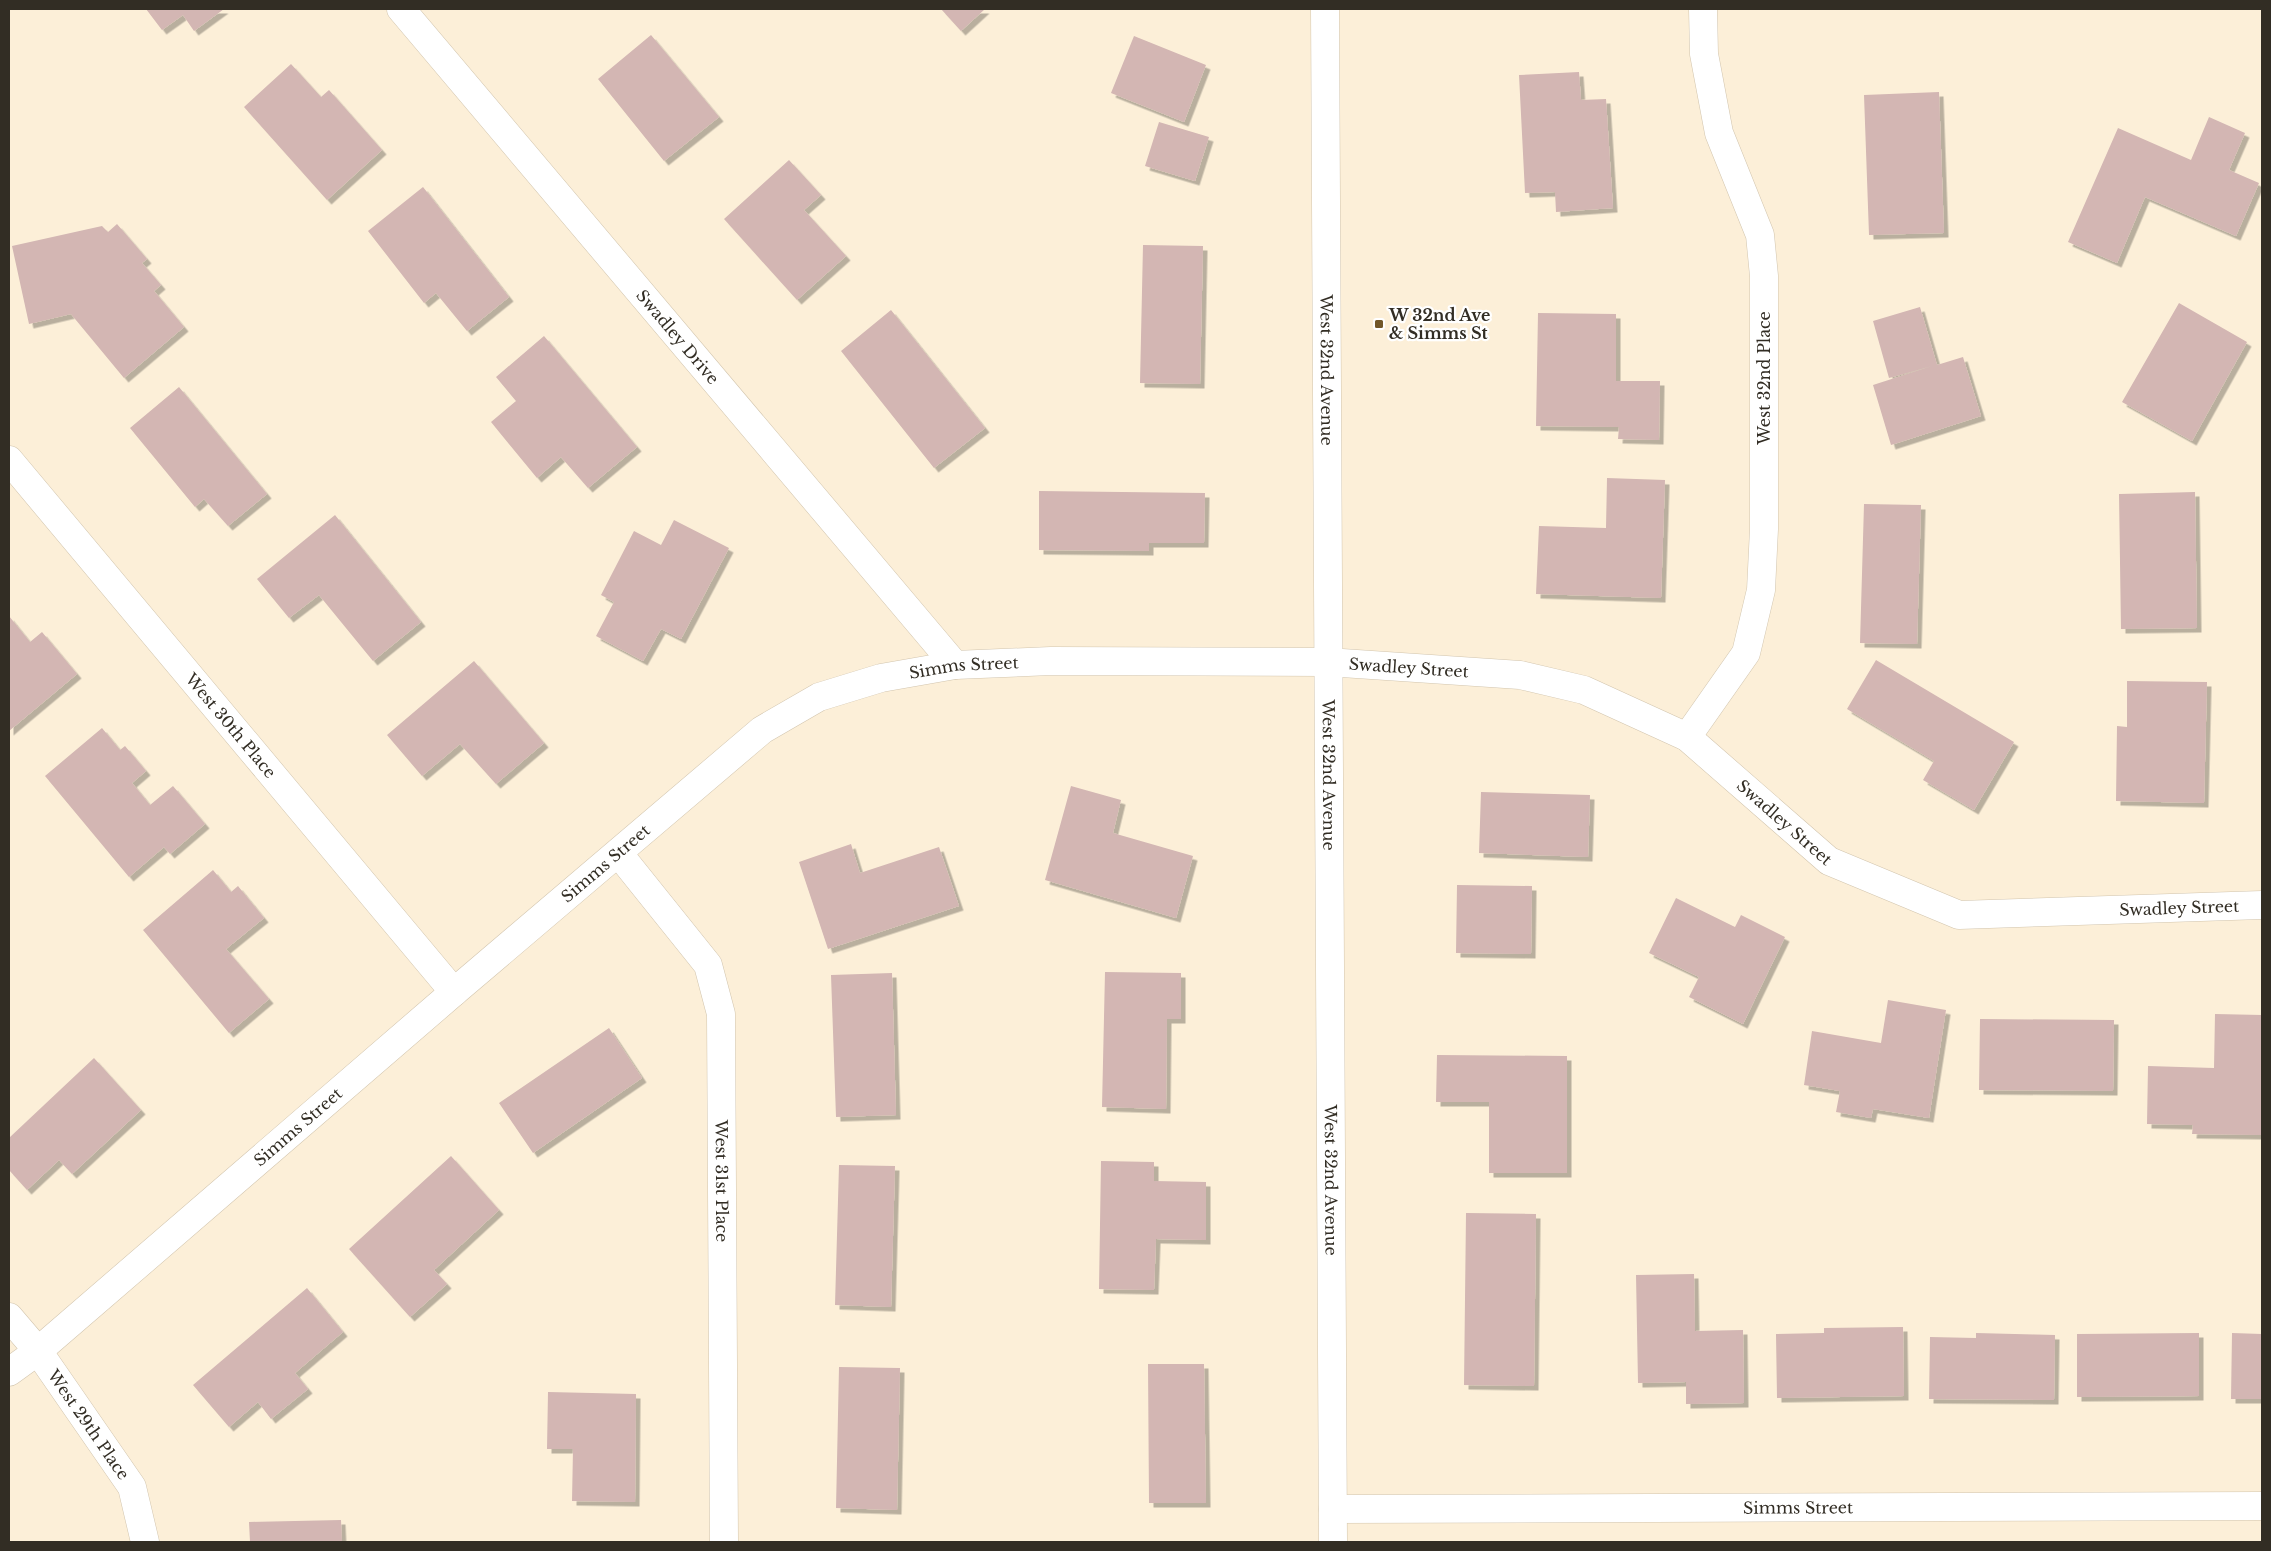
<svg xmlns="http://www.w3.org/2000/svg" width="2271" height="1551" font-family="'Libre Baskerville',serif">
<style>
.building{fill:#d3b6b3;filter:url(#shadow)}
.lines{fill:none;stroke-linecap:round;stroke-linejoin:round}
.minor-casing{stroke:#d2c5ae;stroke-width:29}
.tertiary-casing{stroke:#d2c5ae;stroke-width:29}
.minor{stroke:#fff;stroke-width:28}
.tertiary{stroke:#fff;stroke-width:28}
.poi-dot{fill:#725729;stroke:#fff;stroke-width:2}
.labels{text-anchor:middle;stroke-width:4.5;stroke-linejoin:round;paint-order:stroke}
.poi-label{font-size:16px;font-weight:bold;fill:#322d24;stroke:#fff;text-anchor:start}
.street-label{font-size:16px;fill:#322d24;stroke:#fff}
</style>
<defs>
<filter id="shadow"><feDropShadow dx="4.5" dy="4.5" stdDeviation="0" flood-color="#0004"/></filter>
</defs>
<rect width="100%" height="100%" fill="#fcefd8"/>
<!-- building -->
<path class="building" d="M146,9H224L194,31L183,15L162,30Z
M941,9H985L961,31Z
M651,35L719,117L664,161L598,79Z
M1134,36L1206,65L1184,122L1111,93Z
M291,64L321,97L329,90L382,150L327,200L244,107Z
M1579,72L1581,100L1606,99L1613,208L1556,212L1555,192L1525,193L1519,75Z
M1939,92L1944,233L1869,235L1864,95Z
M2209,117L2245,133L2229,170L2259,183L2236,236L2145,197L2117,263L2068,242L2118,128L2191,160Z
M1159,122L1209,137L1195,181L1145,166Z
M789,160L821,195L804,210L846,256L797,300L724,219Z
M423,187L509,297L467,331L436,293L424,303L368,231Z
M117,224L147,259L142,263L161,285L154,291L184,327L124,378L71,314L29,324L12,246L102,226L108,232Z
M1143,245L1203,246L1200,384L1140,383Z
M2179,303L2247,342L2192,441L2122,402Z
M1920,307L1937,365L1963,357L1981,416L1891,445L1873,385L1932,366L1889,378L1873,321Z
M891,310L985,428L934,468L841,351Z
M1538,313L1616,314V381H1660L1659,440L1618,439L1619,427L1536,426Z
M544,336L637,447L588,488L561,457L537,478L491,422L516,401L496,377Z
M179,387L267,494L228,526L204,499L195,507L130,428Z
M1607,478L1665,480L1661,598L1536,594L1539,526L1606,528Z
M1039,491L1205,493L1204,543H1149V551L1039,550Z
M2195,492L2197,628L2121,629L2119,494Z
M1864,504L1921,505L1917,644L1860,643Z
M335,515L421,622L373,661L319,595L289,618L257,579Z
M674,520L729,548L681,639L661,629L643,661L596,636L614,602L601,595L634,531L661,545Z
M9,616L30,642L42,632L77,674L9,731Z
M1876,660L2014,742L1974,810L1923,780L1934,761L1847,709Z
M474,661L544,743L496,784L460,744L422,776L387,735Z
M2127,681L2207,682L2204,803L2116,801L2117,726L2127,727Z
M102,728L120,750L125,746L146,771L132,783L150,805L173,786L205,824L170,854L164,847L129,877L45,776Z
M1071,786L1121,800L1113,833L1193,856L1176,918L1045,880Z
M1481,792L1590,795L1588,857L1479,853Z
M851,844L860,873L939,847L959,906L828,949L799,862Z
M213,870L231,892L238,886L264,918L226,949L269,999L229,1033L143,930Z
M1457,885L1532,886L1531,954L1456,953Z
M1676,898L1735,927L1741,915L1785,937L1743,1024L1689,997L1699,977L1649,953Z
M1105,972L1181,973V1019H1167L1166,1109L1102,1107Z
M892,973L896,1115L836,1117L831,975Z
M1888,1000L1946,1010L1929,1118L1873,1109L1871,1118L1836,1112L1840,1091L1804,1085L1812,1031L1881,1043Z
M2215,1014L2262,1015V1135L2192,1134L2193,1125L2147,1124L2148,1066L2214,1068Z
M1980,1019L2114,1020L2113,1091L1979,1090Z
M609,1028L642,1078L533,1153L499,1103Z
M1437,1055L1567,1056V1173H1489V1102H1436Z
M94,1058L141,1110L72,1174L59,1160L27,1190L9,1170V1138Z
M451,1156L499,1210L434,1270L447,1284L410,1317L349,1249Z
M1101,1161L1154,1162V1181L1206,1182V1240L1156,1239L1154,1290L1099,1289Z
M839,1165L895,1166L891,1307L835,1305Z
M1466,1213L1536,1214L1534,1386L1464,1385Z
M1694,1274L1695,1331L1743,1330L1744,1403L1686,1404V1382L1638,1383L1636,1275Z
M307,1288L343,1332L295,1373L308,1389L271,1419L258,1402L229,1427L193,1385Z
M1903,1327L1904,1396L1777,1398L1776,1334L1824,1333V1328Z
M1976,1333L2055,1335L2054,1400L1929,1399L1930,1337L1976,1338Z
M2199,1333V1396L2077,1397V1334Z
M2232,1333L2262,1334V1399H2231Z
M1148,1364H1204L1206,1503H1149Z
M839,1367L900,1368L897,1510L836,1508Z
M548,1392L636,1394L635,1502L572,1501L573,1449H547Z
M341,1520L342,1542H250L249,1522Z"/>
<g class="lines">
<defs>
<g id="minor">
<path id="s1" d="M401,9L955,665"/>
<path id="s2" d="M9,460L454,992"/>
<path id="s3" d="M1327,662L1520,675L1584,690L1687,737L1829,861L1959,915L2262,905"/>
<path d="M1687,737L1746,653L1761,590L1764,529V276L1760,235L1719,133L1704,54L1703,9"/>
<path id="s4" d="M619,854L708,965L721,1014L724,1542"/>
<path id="s5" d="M9,1317L38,1351L132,1487L145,1542"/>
<path id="s6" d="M1333,1509L2262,1506"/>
</g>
<g id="tertiary">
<path id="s7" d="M1325,9L1333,1542"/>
<path id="s8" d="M9,1372L38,1351L454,992L762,730L819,697L881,678L955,665L1051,661L1327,662"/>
</g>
</defs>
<!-- minor casing -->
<use href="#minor" class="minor-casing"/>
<!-- tertiary casing -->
<use href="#tertiary" class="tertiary-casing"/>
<!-- minor -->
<use href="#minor" class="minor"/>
<!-- tertiary -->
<use href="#tertiary" class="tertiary"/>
</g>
<!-- markers -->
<rect class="poi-dot" x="1374" y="319" width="10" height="10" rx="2.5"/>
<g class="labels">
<!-- poi labels -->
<g class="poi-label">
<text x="1389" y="321">W 32nd Ave<tspan x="1389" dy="18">&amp; Simms St</tspan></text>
</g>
<!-- street labels -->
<g class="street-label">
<text dy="6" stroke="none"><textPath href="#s1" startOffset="429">Swadley Drive</textPath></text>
<text dy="6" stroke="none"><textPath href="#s7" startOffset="361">West 32nd Avenue</textPath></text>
<text transform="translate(1764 378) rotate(-90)" y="6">West 32nd Place</text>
<text dy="6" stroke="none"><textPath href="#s3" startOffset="82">Swadley Street</textPath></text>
<text dy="6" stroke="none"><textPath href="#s8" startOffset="1204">Simms Street</textPath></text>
<text dy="6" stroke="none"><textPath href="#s2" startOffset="346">West 30th Place</textPath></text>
<text dy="6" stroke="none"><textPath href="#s7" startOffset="766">West 32nd Avenue</textPath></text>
<text dy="6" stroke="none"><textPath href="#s3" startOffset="502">Swadley Street</textPath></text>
<text dy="6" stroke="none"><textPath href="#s8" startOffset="784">Simms Street</textPath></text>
<text dy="6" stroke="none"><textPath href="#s3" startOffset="922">Swadley Street</textPath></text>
<text dy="6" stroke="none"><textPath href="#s8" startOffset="379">Simms Street</textPath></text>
<text dy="6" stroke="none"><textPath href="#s7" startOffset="1171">West 32nd Avenue</textPath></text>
<text dy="6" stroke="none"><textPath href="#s4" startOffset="360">West 31st Place</textPath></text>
<text dy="6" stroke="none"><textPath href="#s5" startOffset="134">West 29th Place</textPath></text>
<text dy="6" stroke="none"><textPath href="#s6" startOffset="465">Simms Street</textPath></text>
</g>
</g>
<!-- border -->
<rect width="2271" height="1551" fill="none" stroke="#322d24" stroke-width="20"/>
</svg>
